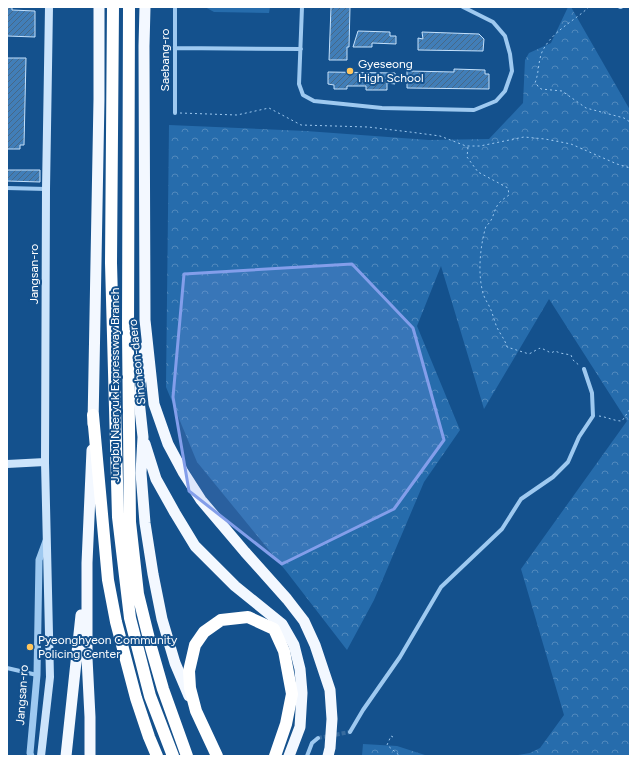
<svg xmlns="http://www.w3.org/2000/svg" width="637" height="763" font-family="Figtree,sans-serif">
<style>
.green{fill:#266cac}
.forest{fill:url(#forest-crowns)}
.building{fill:url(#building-hatch);stroke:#c4e1fc}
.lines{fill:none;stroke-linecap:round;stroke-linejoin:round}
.minor-tunnel{stroke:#376b9e;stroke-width:4;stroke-dasharray:4 2;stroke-linecap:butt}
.path{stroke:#9ec9f0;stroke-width:1;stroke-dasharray:2 3;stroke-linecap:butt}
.minor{stroke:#9ec9f0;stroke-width:4}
.tertiary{stroke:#9ec9f0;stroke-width:7}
.secondary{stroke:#cce4fb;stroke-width:8}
.trunk{stroke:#f3f8ff;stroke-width:11}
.motorway{stroke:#fff;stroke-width:12}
.marked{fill:#839eea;fill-opacity:0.2;stroke:#839eea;stroke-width:3;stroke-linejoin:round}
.poi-dot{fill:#ffc65d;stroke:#14518d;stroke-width:1.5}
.labels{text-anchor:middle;stroke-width:4;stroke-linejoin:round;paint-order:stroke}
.street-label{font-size:12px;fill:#fff;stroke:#14518d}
.poi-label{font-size:12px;fill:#fff;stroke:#14518d;text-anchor:start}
</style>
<defs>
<pattern id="forest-crowns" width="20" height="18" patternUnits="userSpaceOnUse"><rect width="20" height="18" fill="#266cac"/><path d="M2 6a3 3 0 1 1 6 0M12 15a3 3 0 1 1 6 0" fill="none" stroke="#5189bd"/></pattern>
<pattern id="building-hatch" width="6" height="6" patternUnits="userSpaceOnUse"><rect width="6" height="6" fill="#417eb8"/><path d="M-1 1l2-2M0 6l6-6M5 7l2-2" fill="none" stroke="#466887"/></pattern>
</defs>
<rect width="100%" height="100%" fill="#14518d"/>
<!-- green -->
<path class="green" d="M205,7H270L269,13L214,12Z"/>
<!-- forest -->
<path class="forest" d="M568,7H571L630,110V756H512L530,753L540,748L564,715L521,569L627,421L549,299L484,409L441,266L417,326L460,430L424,482L374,600L347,650L286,571L197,462L166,387L169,125L306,131L429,140L489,139L523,103L525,60L529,53L551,43Z
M363,744L397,746L428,756H362Z"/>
<!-- building -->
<path class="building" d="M7,7H12V10L35,11V37L7,36Z
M331,7H350L349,47H347V60H329Z
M358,31L390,32V36H396V44L372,43V47H353Z
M422,32L479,34L484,39L483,51L418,50V38L423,39Z
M7,58H26L24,145H20V149H7Z
M454,69L485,70V74H489V89L407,88V71L454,72Z
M328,72L395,73V84L387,83V90H366V86H347V89H334V85L328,84Z
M7,170H40V182L7,181Z"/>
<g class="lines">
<!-- minor-tunnel -->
<path class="minor-tunnel" d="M318,738L350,732"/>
<!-- path -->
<path class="path" d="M589,7C573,22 552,31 542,52C538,62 539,73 535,83L541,89L562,91L586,108L624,118L630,122
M180,113L237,115L269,108L301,125L368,127L410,132L440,136L466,146H480L524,137L545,139L571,144L617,164L630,168
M468,147L467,157L478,172L508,188L509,195C505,198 500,201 497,206C493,213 493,221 486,226C480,246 477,276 484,296C486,301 489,305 491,310C493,315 494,320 496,325C499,333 505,339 507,347L529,354C543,347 537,346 551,353L555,351L560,353L571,355L573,360L580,366
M599,416C607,417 614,421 622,421L630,409
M393,737L391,736L387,745L400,756"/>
<!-- minor -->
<path class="minor" d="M175,7V113
M302,7L299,84L303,95L314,101L382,108L474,110L496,101L505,91L512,71L510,54L505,36L493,22L463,7
M620,7H621
M174,48L301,49
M7,188L46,189
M7,668L37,675
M350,732L363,710L400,657L441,587L502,529L521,499L553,477L568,462L579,437L593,416L592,393L584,369
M307,756L312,743L318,738"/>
<!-- tertiary -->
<path class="tertiary" d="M31,756L30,753L37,675L39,560L46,541"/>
<!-- secondary -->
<path class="secondary" d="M7,464L45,462
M41,756L50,677L45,462L46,189L49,7"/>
<!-- trunk -->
<path class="trunk" d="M145,7L144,46L145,320L154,404L168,444L183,472L201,500L245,552L287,599L304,621L315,645L330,690L332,719L330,748L328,756
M143,348L139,400L143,437L141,473L145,523L153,574L162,619L175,663L189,696
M93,424L99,99V7
M145,444L156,479L175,513L195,546L235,586L282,624L294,645L300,669L302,693L300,727L289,756
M66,756L81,615
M90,756V717L87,658V563L92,450"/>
<!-- motorway -->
<path class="motorway" d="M113,7L111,263L118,517L130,618L150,696L173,756
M129,7L128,332L130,522L138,594L151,647L163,689L187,756
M93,415L108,580L116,622L136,698L149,737L157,756
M217,756L196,711L190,688L189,671L195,645L204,632L221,620L248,617L274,629L284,651L292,694L286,724L275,756"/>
</g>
<!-- marked area -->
<path class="marked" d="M352,264L413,328L444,440L394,509L282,564L189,491L173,397L184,274Z"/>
<!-- markers -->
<g class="poi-dot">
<circle cx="350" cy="71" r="4"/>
<circle cx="30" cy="647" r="4"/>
</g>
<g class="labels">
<!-- street labels -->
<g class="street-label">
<text transform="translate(165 60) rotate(-90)" y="4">Saebang-ro</text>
<text transform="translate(34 274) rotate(-90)" y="4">Jangsan-ro</text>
<text transform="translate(137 362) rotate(-96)" y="4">Sincheon-daero</text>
<text transform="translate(115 385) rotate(-90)" y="4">Jungbu Naeryuk Expressway Branch</text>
<text transform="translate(22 695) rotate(-86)" y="4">Jangsan-ro</text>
</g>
<!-- poi labels -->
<g class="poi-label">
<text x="358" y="68">Gyeseong<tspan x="358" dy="14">High School</tspan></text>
<text x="38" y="644">Pyeonghyeon Community<tspan x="38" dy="14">Policing Center</tspan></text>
</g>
</g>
<!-- border -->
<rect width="637" height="763" fill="none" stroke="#ffffff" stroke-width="16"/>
</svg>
